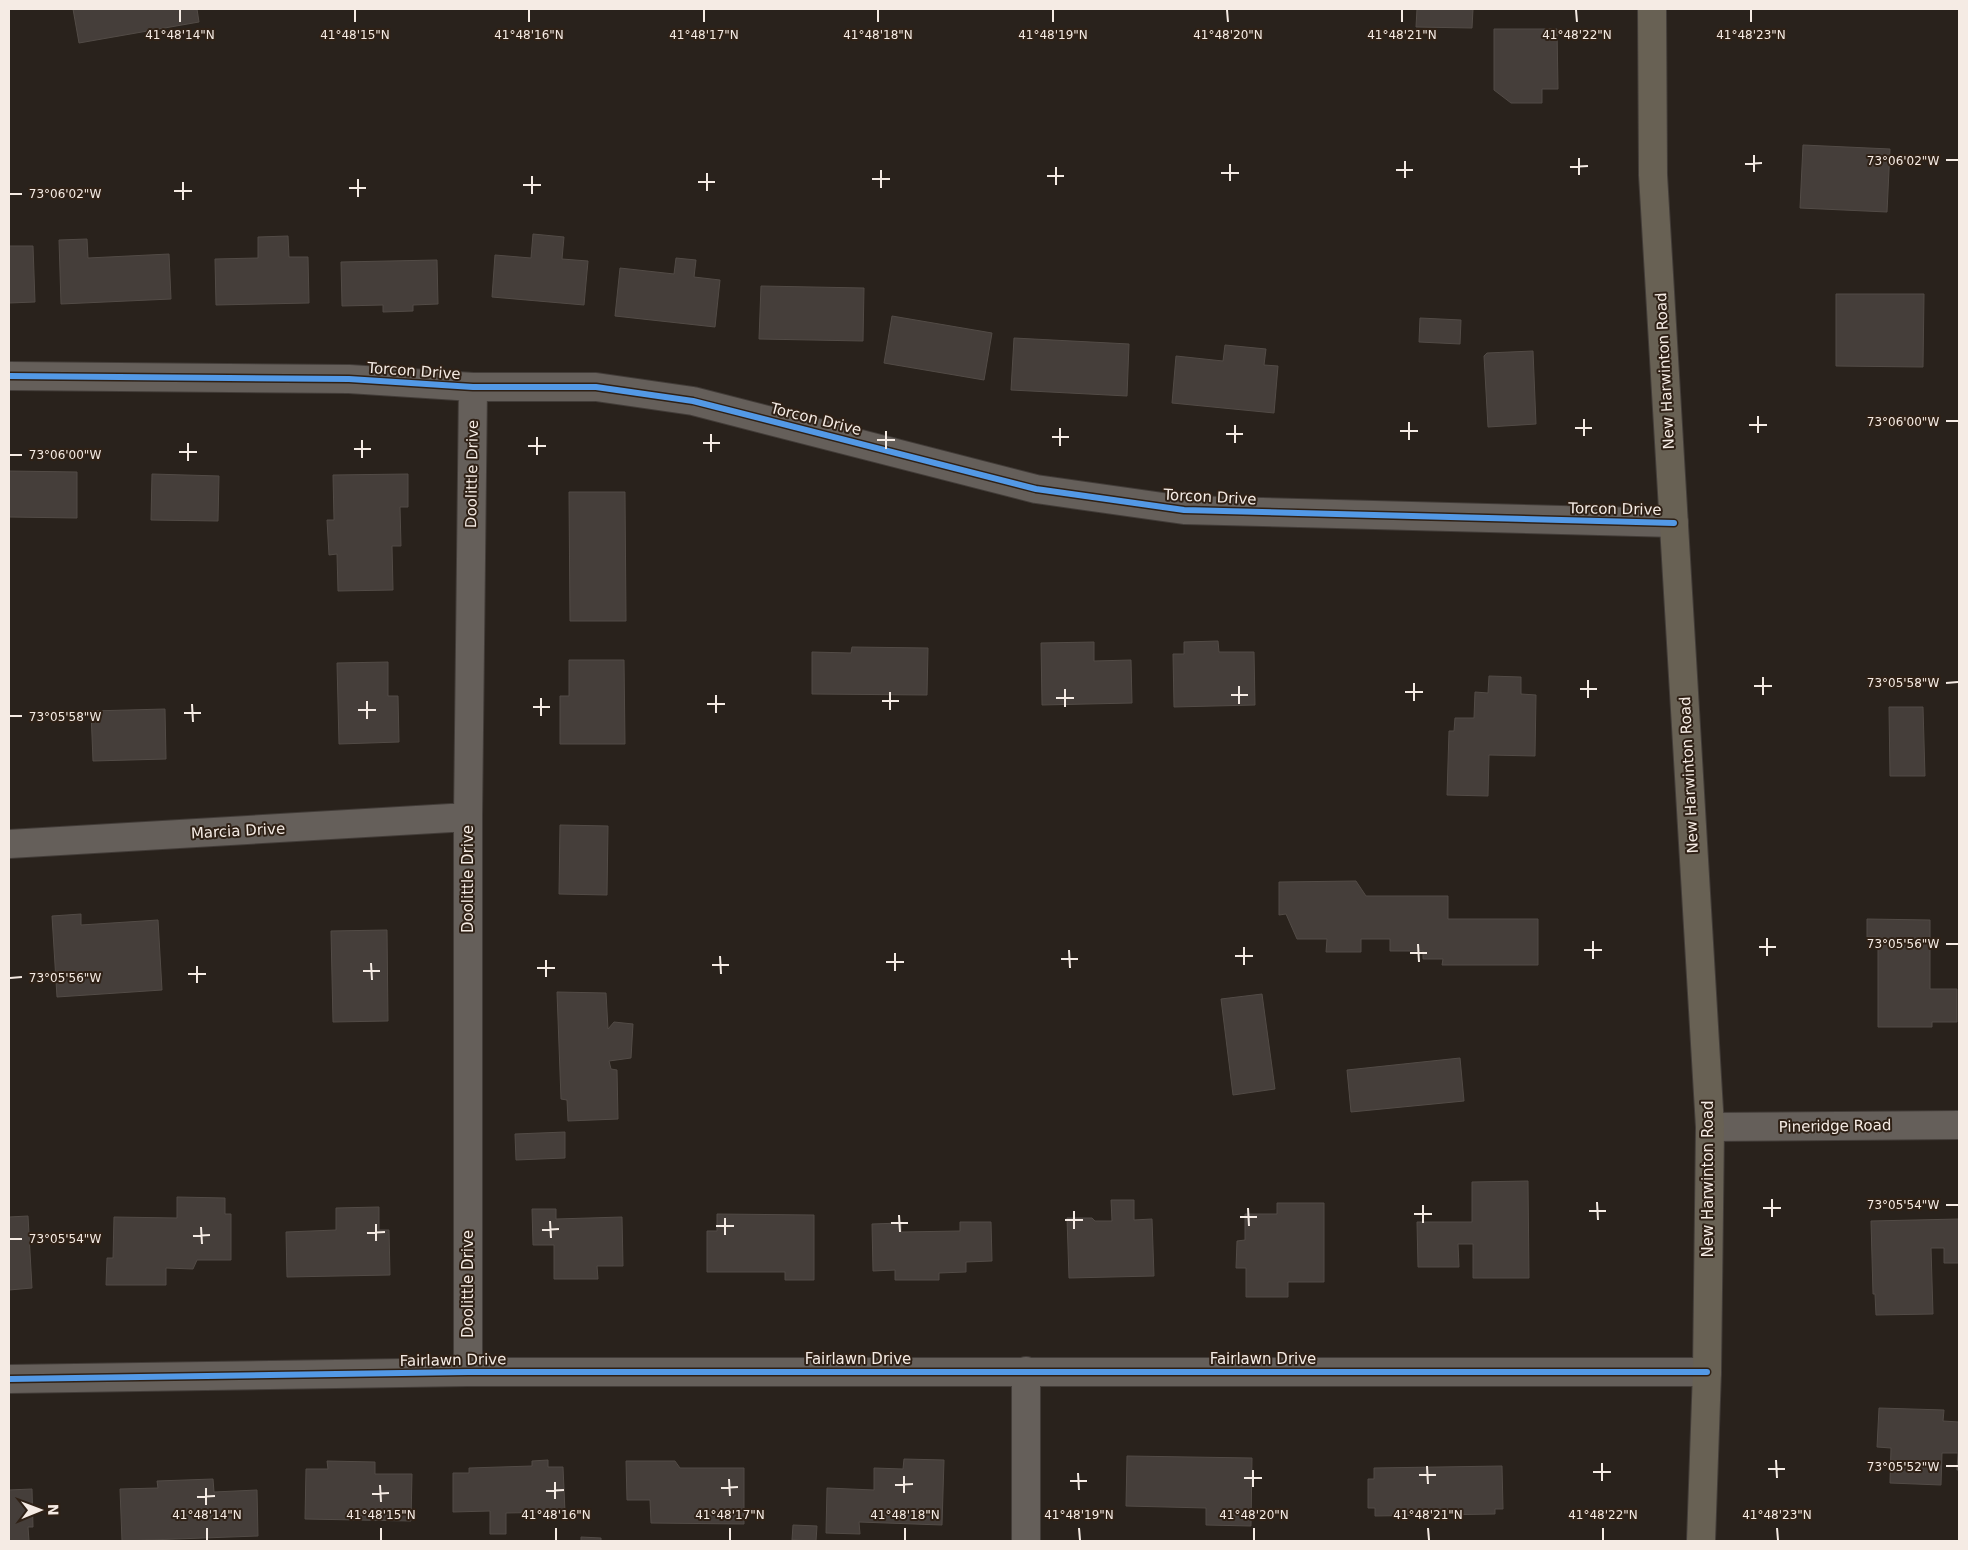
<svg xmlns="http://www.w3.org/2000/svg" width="1968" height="1550" font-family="'DejaVu Sans',sans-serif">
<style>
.building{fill:#453e3a;stroke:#524b46}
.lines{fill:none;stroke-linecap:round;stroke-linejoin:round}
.minor-casing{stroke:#423c38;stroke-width:30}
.primary-casing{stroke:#423c38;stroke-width:30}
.minor{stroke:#655f5a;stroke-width:28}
.primary{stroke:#686154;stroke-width:28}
.cycleway-casing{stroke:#2f2116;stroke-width:9}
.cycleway{stroke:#5399e6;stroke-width:6}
.ticks{fill:none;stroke:#f5ebe4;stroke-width:2}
.labels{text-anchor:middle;stroke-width:4;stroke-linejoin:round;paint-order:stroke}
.street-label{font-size:15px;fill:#f5ebe4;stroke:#2f2116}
.ticks-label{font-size:12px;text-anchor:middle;fill:#f5ebe4;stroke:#2f2116;stroke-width:4;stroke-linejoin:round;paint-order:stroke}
</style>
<rect width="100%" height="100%" fill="#29221c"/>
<!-- building -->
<path class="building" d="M73,9H197L199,22L79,43Z
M1417,9H1473L1472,28L1416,27Z
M1494,29H1557L1558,89H1542V103H1511L1494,90Z
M1803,145L1890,149L1887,212L1800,208Z
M533,234L564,237L562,259L588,261L584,305L492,297L495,255L531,258Z
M288,236L289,257H308L309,303L216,305L215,259L258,258V237Z
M87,239L88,258L169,254L171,299L61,304L59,240Z
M9,246H33L35,302L9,303Z
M676,258L696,260L694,277L720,280L715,327L615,316L620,268L674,274Z
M437,260L438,304L413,305V311L383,312V305L342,306L341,262Z
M761,286L864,288L863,341L759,339Z
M1836,294H1924L1923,367L1836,366Z
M892,316L992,333L984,380L884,363Z
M1420,318L1461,320L1460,344L1419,342Z
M1014,338L1129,344L1127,396L1011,390Z
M1225,345L1266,349L1264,365L1278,366L1274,413L1172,403L1176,356L1223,361Z
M1533,351L1536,424L1488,427L1484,356L1487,353Z
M9,471L77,472V518L9,517Z
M152,474L219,476L218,521L151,520Z
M408,474V507H400L401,546H392L393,590L338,591L337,554L329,555L327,520H334L333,475Z
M569,492H625L626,621H570Z
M1218,641L1219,652H1254L1255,705L1174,707L1173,654H1184V642Z
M1094,642V661L1131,660L1132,703L1042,705L1041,643Z
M852,647L928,648L927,695L812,694V652L851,653Z
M569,660H624L625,744H560V696H569Z
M388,662V696H398L399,742L339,744L337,663Z
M1489,676L1521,677V694L1536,695L1535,756L1489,755L1488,796L1447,795L1449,731H1454L1455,718H1474L1475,692L1488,693Z
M1889,707H1923L1925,776H1890Z
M165,709L166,759L93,761L91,711Z
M560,825L608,826L607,895L559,894Z
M1356,881L1366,896H1448V919H1538V965H1442L1443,959H1423V951H1390V939H1361V952H1326L1327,939H1297L1286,914L1279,915V882Z
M81,914V925L158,920L162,990L57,997L52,916Z
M1867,919L1930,920V989H1957V1022H1932V1027H1878V937H1867Z
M387,930L388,1021L333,1022L331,931Z
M557,992L606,993L608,1029L614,1022L633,1024L631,1058L609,1061L611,1069L617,1070L618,1119L568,1121L567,1100L561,1099Z
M1262,994L1275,1089L1233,1095L1221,999Z
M1460,1058L1464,1101L1351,1112L1347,1070Z
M565,1132V1158L516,1160L515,1134Z
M1528,1181L1529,1278H1473V1244H1458L1459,1267H1418L1417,1222H1472V1182Z
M177,1197L225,1198V1214H231V1260H197L193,1269L166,1268V1285H106L107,1258H113L114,1217L177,1218Z
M1111,1200H1134V1220L1152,1219L1154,1276L1069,1278L1067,1218H1092L1095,1221H1112Z
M1277,1203H1324V1282H1288V1297H1246V1268H1236L1237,1241L1245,1240V1214H1277Z
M379,1207V1230H389L390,1275L287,1277L286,1232L336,1230V1208Z
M532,1209H556V1219L622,1217L623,1266H597L598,1279H554V1245H533Z
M717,1214L814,1215V1280H785V1272H707V1231H717Z
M28,1216L32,1288L9,1290V1217Z
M1959,1219V1263H1944V1248H1931L1933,1314L1876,1315L1875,1294H1873L1871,1221Z
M960,1222H991L992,1261L966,1262V1272L939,1273V1280H895V1270L873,1271L872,1224L901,1223V1232L960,1231Z
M1879,1408L1944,1410L1943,1421L1959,1422V1470H1957L1958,1453H1942L1941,1485L1890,1483L1891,1448L1877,1447Z
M1127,1456L1252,1458L1251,1526L1206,1525V1508L1126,1506Z
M904,1459L944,1460L942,1525L859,1522L860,1534L826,1533L827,1488L874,1490V1468L903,1469Z
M548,1460V1467H563L565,1512L506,1513V1534H490V1511L453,1512V1473H469V1468L532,1466V1461Z
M327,1461L375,1462V1474H412L411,1521L305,1519L306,1469H328Z
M626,1461H675L680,1468H744V1524L651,1523L650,1500H627Z
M1502,1466L1503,1509H1495V1514L1375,1516V1508H1368V1479H1374V1468Z
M213,1479L214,1492L257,1490L258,1536L122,1541L120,1489L158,1488L157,1481Z
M32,1489L33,1527H28L29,1541H9V1490Z
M793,1525L817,1526L816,1541L792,1540Z
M581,1537L601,1538V1541H581Z"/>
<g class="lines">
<defs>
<path id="minor" d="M9,376L349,379L473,387H596L693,401L1036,489L1184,510L1674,523
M9,844L468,817
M1710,1127L1959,1125
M1026,1371V1541
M468,1372V817L473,387
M9,1379L468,1372H1707"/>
<path id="primary" d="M1652,9L1653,175L1710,1127L1707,1372L1701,1541"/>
</defs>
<!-- minor casing -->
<use href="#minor" class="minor-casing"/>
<!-- primary casing -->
<use href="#primary" class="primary-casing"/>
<!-- minor -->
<use href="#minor" class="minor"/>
<!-- primary -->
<use href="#primary" class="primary"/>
<defs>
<path id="cycleway" d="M9,376L349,379L473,387H596L693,401L1036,489L1184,510L1674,523
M9,1379L468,1372H1707"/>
</defs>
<!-- cycleway casing -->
<use href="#cycleway" class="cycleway-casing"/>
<!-- cycleway -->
<use href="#cycleway" class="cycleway"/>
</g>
<!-- ticks -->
<path class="ticks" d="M180,10V22M355,10V22M529,10V22M704,10V22M878,10V22M1053,10V22M1227,10L1228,22M1402,10V22M1576,10L1577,22M1751,10V22M1754,155V172M1579,158V175M1946,160H1958M1405,161V178M1230,164V181M1745,164L1762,163M1056,167V185M1570,167L1588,166M881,170V188M1396,170H1413M707,173V191M1221,173H1239M532,176V194M1047,176H1064M358,179V197M872,179H890M183,182V200M698,182H715M523,185H541M349,188H366M174,191H192M10,194H22M1758,416V433M1584,419V436M1946,421H1958M1409,422V440M1235,425V443M1749,425H1767M1060,428V446M1575,428H1592M886,431V449M1400,431H1418M711,434V452M1226,434H1243M537,437V455M1052,437H1069M362,440V458M877,440H895M188,443V461M703,443H720M528,446H546M354,449H371M179,452H197M10,455H22M1763,677V695M1588,680V698M1414,683V701M1946,683L1958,682M1239,686V704M1754,686H1772M1065,689V707M1580,689H1597M890,692V710M1405,692H1423M716,695V713M1231,695H1248M541,698V716M1056,698H1074M367,701V719M882,701H899M192,704L193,722M707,704H725M533,707H550M358,710H376M184,713H201M10,716H22M1767,938V956M1593,941V959M1418,944L1419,962M1946,944H1958M1244,947V965M1759,947H1776M1069,950L1070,968M1584,950H1602M895,953V971M1410,953H1427M720,956L721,974M1235,956H1253M1061,959H1078M546,960V977M886,962H904M371,963L372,980M712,965H729M197,966V983M537,968H555M363,971H380M188,974H206M10,978L22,977M1772,1199V1217M1597,1202L1598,1220M1423,1205V1223M1946,1205H1958M1248,1208L1249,1226M1763,1208H1781M1074,1211V1229M1589,1211H1606M1414,1214H1432M899,1215L900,1232M1240,1217H1257M725,1218V1235M1065,1220H1083M550,1221L551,1238M891,1223H908M376,1224V1241M716,1226H734M201,1227L202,1244M542,1230L559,1229M367,1233L385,1232M193,1236L210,1235M10,1239H22M1776,1460L1777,1478M1602,1463V1481M1427,1466L1428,1484M1946,1466H1958M1768,1469H1785M1253,1470V1487M1593,1472H1611M1078,1473L1079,1490M1419,1475H1436M904,1476V1493M1244,1478H1262M729,1479L730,1496M1070,1481H1087M555,1482V1499M380,1485L381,1502M895,1485L913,1484M206,1488V1505M721,1488L738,1487M546,1491L564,1490M372,1494L389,1493M197,1497L215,1496M207,1528V1540M381,1528V1540M556,1528V1540M730,1528V1540M905,1528V1540M1079,1528L1080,1540M1254,1528V1540M1428,1528L1429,1540M1603,1528V1540M1777,1528L1778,1540"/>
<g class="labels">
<!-- street labels -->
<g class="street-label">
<text transform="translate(414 371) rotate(4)" y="5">Torcon Drive</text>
<text transform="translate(1665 371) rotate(-93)" y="5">New Harwinton Road</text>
<text transform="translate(816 419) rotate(14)" y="5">Torcon Drive</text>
<text transform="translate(472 474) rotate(-89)" y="5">Doolittle Drive</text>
<text transform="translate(1210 497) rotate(3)" y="5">Torcon Drive</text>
<text transform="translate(1615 509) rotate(1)" y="5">Torcon Drive</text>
<text transform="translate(1689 775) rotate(-93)" y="5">New Harwinton Road</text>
<text transform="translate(238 831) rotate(-3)" y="5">Marcia Drive</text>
<text transform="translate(468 879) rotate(-90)" y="5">Doolittle Drive</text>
<text transform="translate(1835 1126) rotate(-1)" y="5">Pineridge Road</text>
<text transform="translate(1708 1179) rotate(-90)" y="5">New Harwinton Road</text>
<text transform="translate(468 1284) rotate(-90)" y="5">Doolittle Drive</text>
<text x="858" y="1364">Fairlawn Drive</text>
<text x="1263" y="1364">Fairlawn Drive</text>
<text transform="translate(453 1360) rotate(-1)" y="5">Fairlawn Drive</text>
</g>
</g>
<g class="ticks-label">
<text x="180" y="39">41°48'14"N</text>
<text x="355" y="39">41°48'15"N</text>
<text x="529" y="39">41°48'16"N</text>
<text x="704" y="39">41°48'17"N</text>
<text x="878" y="39">41°48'18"N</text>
<text x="1053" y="39">41°48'19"N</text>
<text x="1228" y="39">41°48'20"N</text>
<text x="1402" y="39">41°48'21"N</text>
<text x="1577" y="39">41°48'22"N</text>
<text x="1751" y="39">41°48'23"N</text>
<text x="1903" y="165">73°06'02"W</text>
<text x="65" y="198">73°06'02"W</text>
<text x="1903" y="426">73°06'00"W</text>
<text x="65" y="459">73°06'00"W</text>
<text x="1903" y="687">73°05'58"W</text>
<text x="65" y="721">73°05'58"W</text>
<text x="1903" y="948">73°05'56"W</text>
<text x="65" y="982">73°05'56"W</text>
<text x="1903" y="1209">73°05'54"W</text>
<text x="65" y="1243">73°05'54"W</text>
<text x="1903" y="1471">73°05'52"W</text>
<text x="207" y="1519">41°48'14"N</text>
<text x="381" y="1519">41°48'15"N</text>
<text x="556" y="1519">41°48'16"N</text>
<text x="730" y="1519">41°48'17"N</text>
<text x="905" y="1519">41°48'18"N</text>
<text x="1079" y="1519">41°48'19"N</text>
<text x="1254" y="1519">41°48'20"N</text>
<text x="1428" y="1519">41°48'21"N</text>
<text x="1603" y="1519">41°48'22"N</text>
<text x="1777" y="1519">41°48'23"N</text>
</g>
<!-- border -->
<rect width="1968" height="1550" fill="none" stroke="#f5ebe4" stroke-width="20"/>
<!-- north arrow -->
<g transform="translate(40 1510) rotate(89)" stroke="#2f2116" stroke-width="4" paint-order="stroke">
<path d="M0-4L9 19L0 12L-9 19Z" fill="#f5ebe4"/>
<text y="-8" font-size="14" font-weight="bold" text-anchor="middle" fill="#f5ebe4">N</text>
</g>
</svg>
